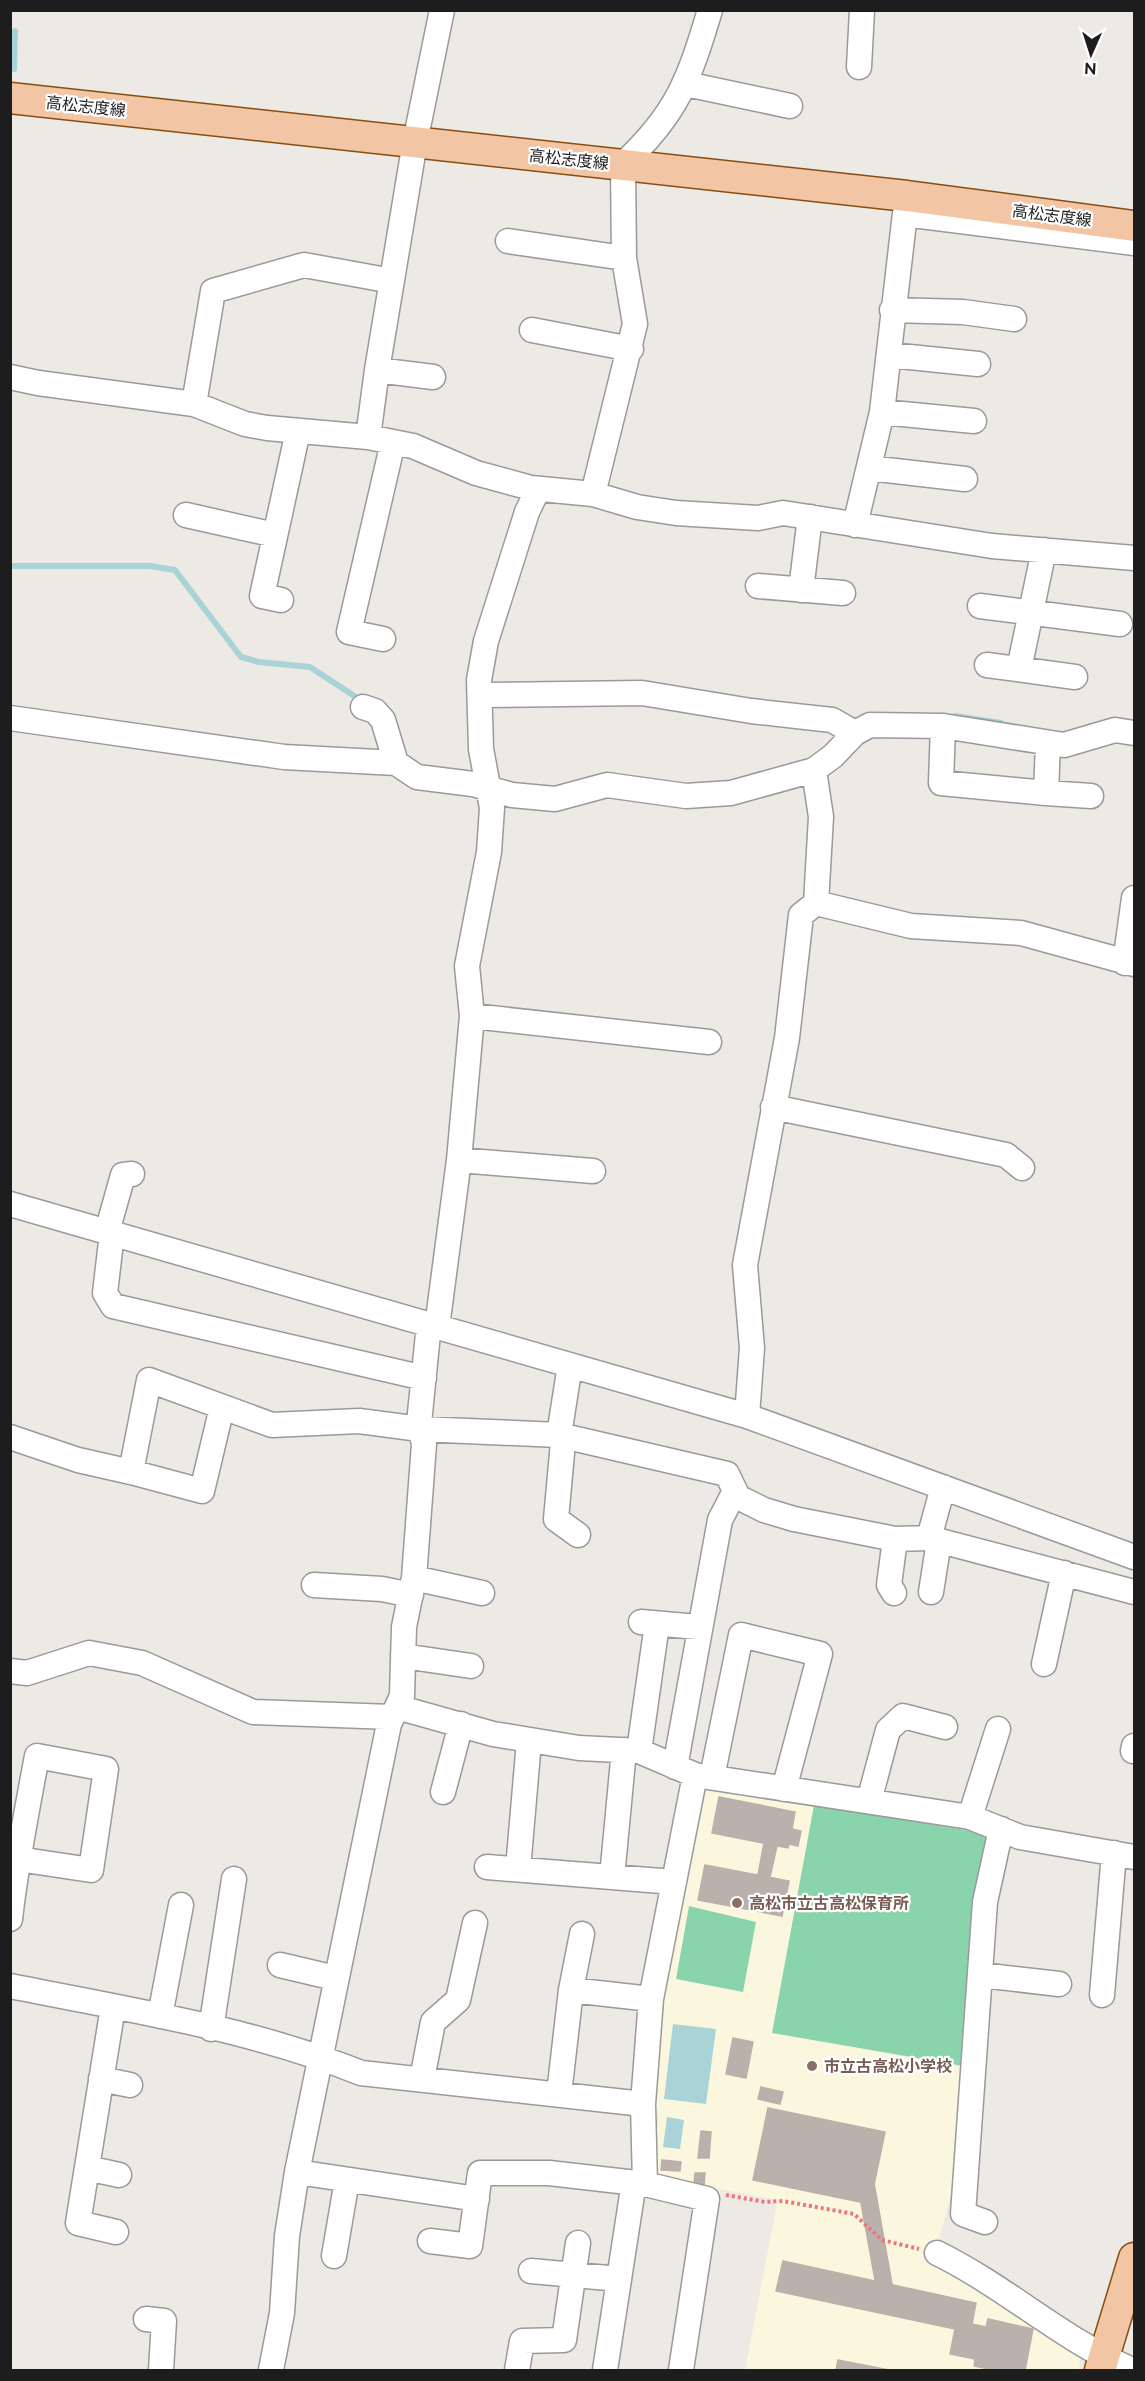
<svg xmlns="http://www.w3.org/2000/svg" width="1145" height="2381" font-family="Raleway,'Noto Sans JP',sans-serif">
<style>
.education{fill:#fbf7df}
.pitch{fill:#8ad4ad}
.water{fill:#a9d3d6}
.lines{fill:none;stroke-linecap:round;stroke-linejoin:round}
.stream{stroke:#a9d3d6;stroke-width:6}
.building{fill:#bab1ad;stroke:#bdaea8;stroke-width:1.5}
.minor-casing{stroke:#9a9a9a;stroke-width:27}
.major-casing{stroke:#874e0f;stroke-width:33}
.path{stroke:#eb777c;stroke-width:4;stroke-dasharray:3 3;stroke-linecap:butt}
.minor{stroke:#fff;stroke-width:24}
.major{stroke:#f2c5a4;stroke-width:30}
.education-dot{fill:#8d6e63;stroke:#fff;stroke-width:2}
.labels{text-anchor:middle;stroke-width:4.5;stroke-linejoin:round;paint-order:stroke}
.street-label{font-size:16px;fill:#1d1d1d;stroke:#fff}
.education-label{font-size:16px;font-weight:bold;fill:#785e54;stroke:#fff;text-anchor:start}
</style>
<rect width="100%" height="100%" fill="#ede9e4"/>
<!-- education -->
<path class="education" d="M707,1783L994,1830L961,2160L933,2260L1081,2349L1079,2370H745L776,2209L774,2199L713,2188L703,2191L659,2177L651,2169L659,2116L652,2109L661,2007Z"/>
<!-- pitch -->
<path class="pitch" d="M814,1805L990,1834L963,2066L772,2033Z
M689,1906L756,1922L743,1992L676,1979Z"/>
<!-- water -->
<path class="water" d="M673,2024L716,2029L706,2104L664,2099Z
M667,2117L684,2120L680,2149L663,2147Z"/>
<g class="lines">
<!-- stream -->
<path class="stream" d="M14,69L15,31
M10,566H150L175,570L241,657L259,662L310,667L362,701
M955,716L1001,723"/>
</g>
<!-- building -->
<path class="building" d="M719,1797L795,1812L792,1829L801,1831L798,1846L789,1844L788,1848L712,1833Z
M764,1843L777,1846L770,1877L758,1875Z
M705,1865L789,1881L782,1916L698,1900Z
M733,2038L753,2042L746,2078L726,2074Z
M761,2087L783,2092L780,2104L758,2099Z
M768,2108L885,2132L870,2204L753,2180Z
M701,2131L711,2132L709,2158H698Z
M662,2160L681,2162L680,2171L661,2170Z
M695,2173H705L704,2186L694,2185Z
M874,2183L892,2284L875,2280L861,2203L870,2204Z
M783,2261L976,2303L972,2324L986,2327L988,2319L1033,2329L1025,2370H995L979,2367L974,2366L975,2359L950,2354L955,2329L776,2291Z
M838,2360L889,2370H836Z"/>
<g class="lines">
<defs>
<path id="minor" d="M859,67L862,10
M686,84L790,106
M905,214L1134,243
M508,241L624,258
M892,310L963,312L1014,319
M532,330L631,349
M890,355L978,364
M377,370L433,377
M10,377L38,383L194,404L245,424L267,428L368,437L413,446L476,473L531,488L593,494L637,507L676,513L758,518L783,513L992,546L1134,558
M194,404L213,291L304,265L392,281
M882,412L974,421
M368,437L377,370L415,142L442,10
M869,468L965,479
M593,494L635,324L624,258L623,164C677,114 689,80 710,10
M186,515L275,535
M855,525L882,412L907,196
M758,586L843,593
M801,590L810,517
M281,600L262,596L298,431
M980,606L1120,624
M383,639L349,632L393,442
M987,665L1075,677
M1019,669L1044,550
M480,695L642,693L751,711L832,720L855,733
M363,707L375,711L383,720L396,763L417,777L473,784L512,795L555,799L607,785L686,796L731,793L814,770L833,756L855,733L870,725L943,726L1064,745L1115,730L1134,733
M10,718L284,757L396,763
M943,726L941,783L1046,793
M1048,743L1046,793L1091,796
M814,770L821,817L816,903
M1125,963L1134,898
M472,1016L709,1042
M773,1107L1006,1155L1022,1168
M459,1160L593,1171
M10,1204L747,1416L1134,1557
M107,1232L123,1175L132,1174
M112,1233L105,1293L113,1306L424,1378
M437,1327L459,1160L472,1016L467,966L489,852L492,808L481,749L479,680L486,641L527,512L538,489
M747,1416L752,1348L745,1265L787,1038L801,915L816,903L911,926L1021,933L1134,964
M559,1435L727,1474L738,1497L764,1510L794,1519L895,1539L929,1538L1134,1592
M559,1435L563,1442L556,1519L578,1535
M10,1437L78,1460L131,1472L149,1380L272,1425L359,1421L420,1429L559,1435L570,1365
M131,1472L202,1491L222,1407
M929,1538L943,1487
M414,1578L482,1593
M314,1585L382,1589L411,1595
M931,1592L939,1541
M894,1593L889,1585L895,1539
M641,1622L698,1627
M403,1656L471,1666
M1044,1664L1064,1573
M10,1671L27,1673L89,1653L142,1663L253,1712L392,1717
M397,1707L493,1734L579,1748L639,1751L695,1775L970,1817L1020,1837L1134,1857
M639,1751L657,1624
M1133,1751L1134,1746
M675,1767L720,1520L735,1491
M712,1777L741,1635L820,1654L784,1789
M443,1792L461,1724
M869,1801L888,1730L903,1716L945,1727
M970,1817L998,1729
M487,1867L674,1882
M518,1869L529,1741
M612,1877L624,1750
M10,1919C16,1864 27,1810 37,1756L106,1769L91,1870L18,1859
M280,1965L335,1978
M981,1975L1059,1984
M10,1986C126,2009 252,2029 361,2073L643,2104L645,2184L707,2199L681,2370
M571,1990L651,1999
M1102,1995L1114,1853
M113,2007L78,2223L116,2232
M160,2016L181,1905
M211,2029L234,1879
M101,2079L130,2085
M422,2079L433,2022L458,2000L475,1923
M559,2094L571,1990L582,1934
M643,2104L651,1999L695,1775
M87,2168L119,2175
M297,2172L477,2199
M985,2222L963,2214L985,1902L1001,1829
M430,2241L470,2246L480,2173H549L645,2184
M937,2253C1006,2287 1063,2340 1132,2370
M334,2256L347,2180
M531,2271L619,2279
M146,2319L164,2321L161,2370
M271,2370L282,2313L287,2236L297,2172L389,1724L402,1696L404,1627L414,1578L424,1444L419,1423L429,1324
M517,2370L522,2341L564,2340L578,2243
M605,2370L634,2182"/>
<path id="major" d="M10,98L907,196L1134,226
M1100,2370L1134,2258"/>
</defs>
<!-- minor casing -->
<use href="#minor" class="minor-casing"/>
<!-- major casing -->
<use href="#major" class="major-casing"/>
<!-- path -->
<path class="path" d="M726,2195L765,2202L783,2201L854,2214L882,2240L919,2249"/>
<!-- minor -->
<use href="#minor" class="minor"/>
<!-- major -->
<use href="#major" class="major"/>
</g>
<!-- markers -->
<g class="education-dot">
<circle cx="737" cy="1903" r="6"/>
<circle cx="812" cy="2066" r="6"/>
</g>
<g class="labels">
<!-- street labels -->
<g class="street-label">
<text transform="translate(86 106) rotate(6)" y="6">高松志度線</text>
<text transform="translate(569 159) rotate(6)" y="6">高松志度線</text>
<text transform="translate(1052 215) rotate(7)" y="6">高松志度線</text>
</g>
<!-- education labels -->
<g class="education-label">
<text x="749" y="1909">高松市立古高松保育所</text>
<text x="824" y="2072">市立古高松小学校</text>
</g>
</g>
<!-- border -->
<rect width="1145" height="2381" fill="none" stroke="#1d1d1d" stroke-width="24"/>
<!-- north arrow -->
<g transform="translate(1091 54) rotate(183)" stroke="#ffffff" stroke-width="4.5" paint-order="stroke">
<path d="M0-4.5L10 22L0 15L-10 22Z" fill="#1d1d1d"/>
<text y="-9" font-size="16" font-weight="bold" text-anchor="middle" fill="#1d1d1d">N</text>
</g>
</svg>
